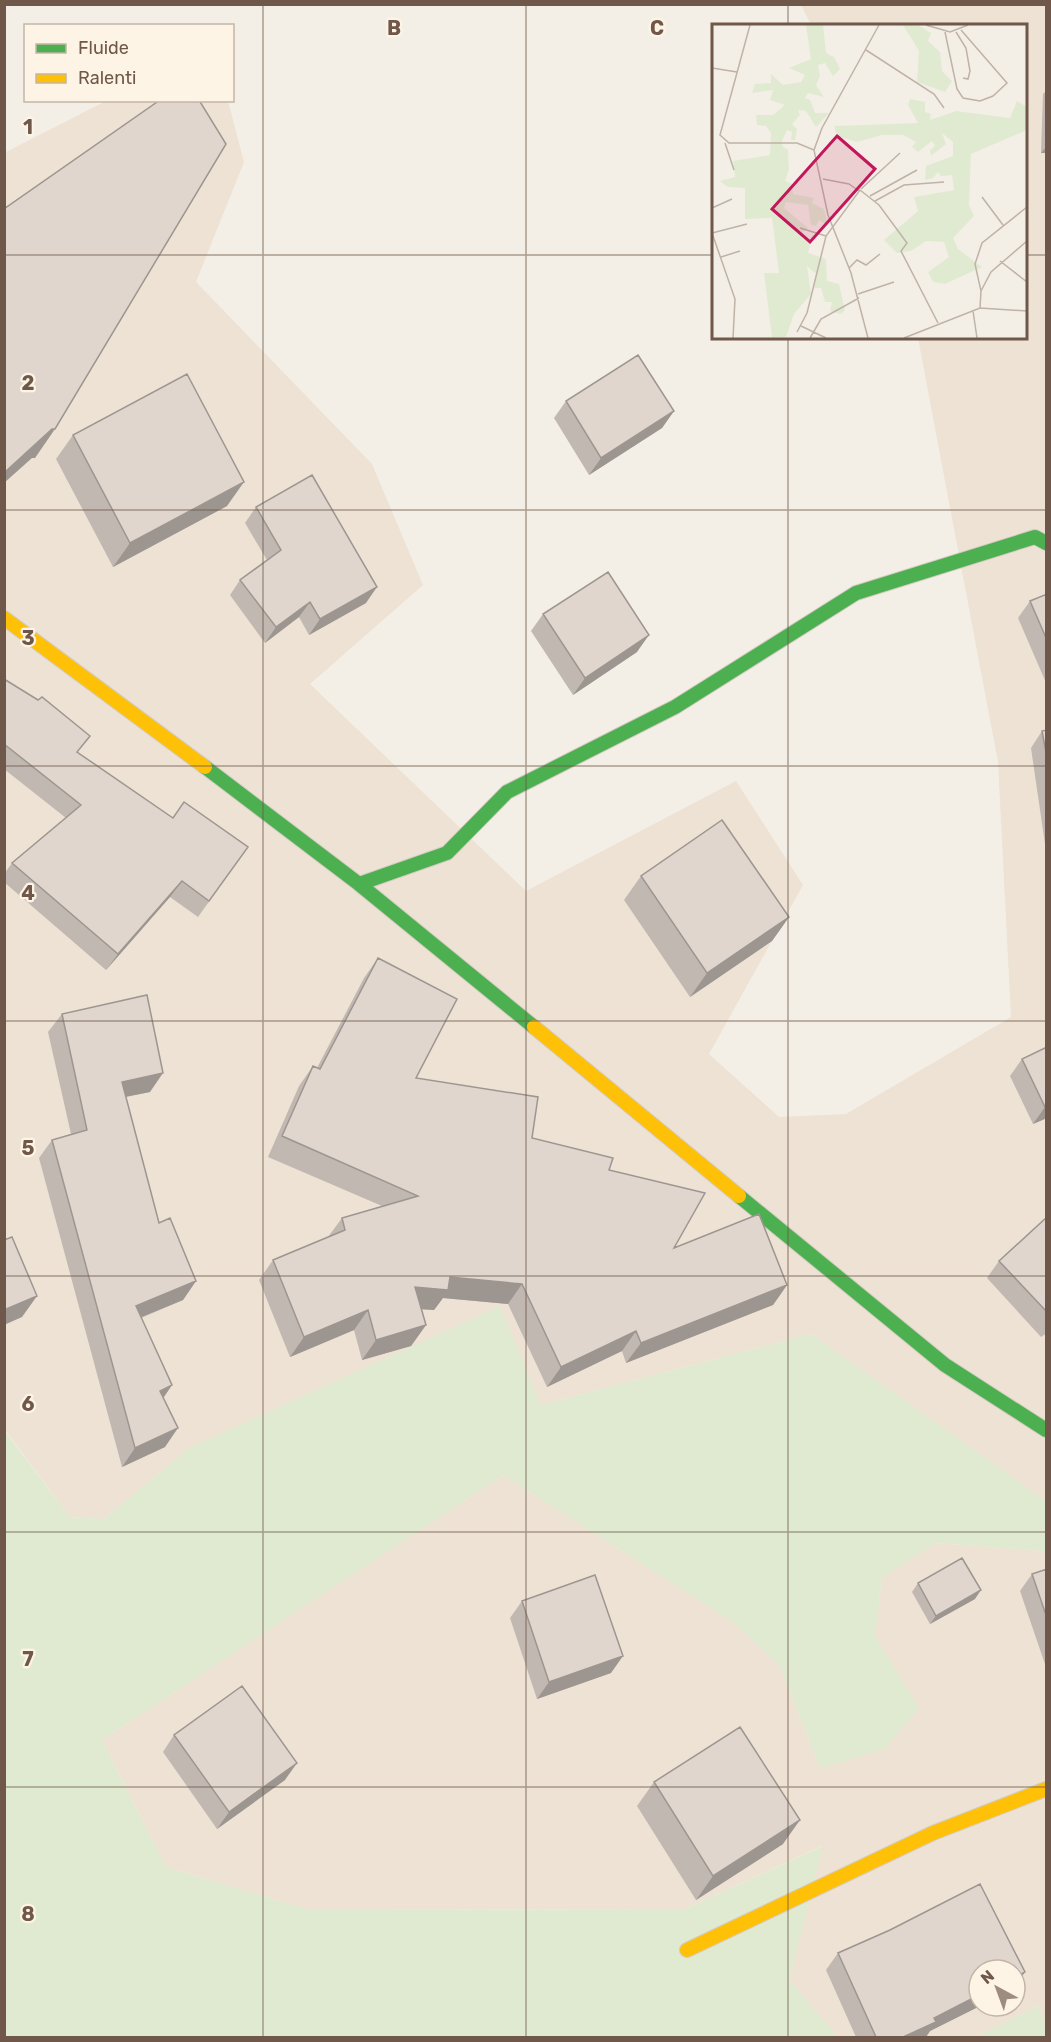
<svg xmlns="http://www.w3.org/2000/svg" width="1051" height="2042" font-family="Rubik,sans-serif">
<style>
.residential{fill:#ede2d3;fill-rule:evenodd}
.green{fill:#e0ead1}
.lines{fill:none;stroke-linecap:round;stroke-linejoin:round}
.fast-casing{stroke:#d4cbc3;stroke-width:16}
.slow-casing{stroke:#d4cbc3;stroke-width:16}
.fast{stroke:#4caf50;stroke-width:14}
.slow{stroke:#ffc107;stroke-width:14}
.wall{fill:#c1b8b1}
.shaded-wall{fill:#9d9690}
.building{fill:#e0d6ce;stroke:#9d9690;stroke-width:1.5}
.grid{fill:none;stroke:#6f5749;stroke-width:1.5;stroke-opacity:0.55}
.inset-road{fill:none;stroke:#bfb2a7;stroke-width:1.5}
.view{fill:#c2185b;fill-opacity:0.15;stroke:#c2185b;stroke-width:3}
.inset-edge{fill:none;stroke:#6f5749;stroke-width:3}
.grid-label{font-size:20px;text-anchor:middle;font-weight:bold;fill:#6f5749;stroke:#fef4e5;stroke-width:4.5;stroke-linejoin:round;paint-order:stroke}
</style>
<rect width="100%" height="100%" fill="#f4efe6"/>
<!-- residential -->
<path class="residential" d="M801,5H1046V1501L811,1334L541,1405L189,1448L104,1519L70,1517L5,1430L4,153L106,101H228L244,162L196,282L372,464L423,585L310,684L526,891L736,781L803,885L709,1054L779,1117L846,1114L1011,1017L998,762L918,338H1026V26L811,25Z
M503,1475L733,1622L780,1666L820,1768L918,1708L875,1636L882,1578L936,1543L1046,1551V2025L1038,2006L976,2037H838L789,1980L822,1846L685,1909L310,1910L166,1867L102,1740ZM979,1970H1015V2006H979Z"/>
<!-- green -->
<path class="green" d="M500,1306L541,1405L811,1334L1046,1501V1551L936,1543L882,1578L875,1636L919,1708L885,1749L820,1768L780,1666L733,1622L503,1475L102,1740L166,1867L310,1910L685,1909L823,1846L789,1980L838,2037H5L4,1430L70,1517L104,1519L189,1448Z
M1038,2006L1046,2025V2037H976Z"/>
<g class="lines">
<defs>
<path id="fast" d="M205,767L359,884L534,1027
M359,884L447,853L507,792L675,707L856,593L1035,537L1046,543
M739,1196L945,1365L1046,1430"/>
<path id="slow" d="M4,618L205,767
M534,1027L739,1196
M687,1950L933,1833L1046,1789"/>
</defs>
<!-- fast casing -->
<use href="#fast" class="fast-casing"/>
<!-- slow casing -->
<use href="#slow" class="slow-casing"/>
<!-- fast -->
<use href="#fast" class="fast"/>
<!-- slow -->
<use href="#slow" class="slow"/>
</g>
<!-- wall -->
<path class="wall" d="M1047,90V153H1041L1043,94Z
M566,401L674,411L662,428L589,475L554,418Z
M73,435L227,506L113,567L56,459Z
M256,507L366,603L309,635L299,617L265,643L230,595L240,580L267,560L245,523Z
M1047,594V685L1018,618L1030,601Z
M543,614L637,652L573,695L531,631Z
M4,679L78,753L173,818L248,847L198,917L170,897L106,970L4,882V874L12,863L66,818L4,769Z
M1047,730V844H1045L1031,748L1042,731Z
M641,876L789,917L772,941L690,997L624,900Z
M378,958L416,1078L532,1138L609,1170L674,1248L787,1285L773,1305L626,1363L622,1351L547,1387L508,1304L443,1298L434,1310L421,1309L426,1325L411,1346L362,1360L354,1330L290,1357L259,1280L273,1260L328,1237L342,1218L382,1206L268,1157L299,1086L313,1066L317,1068L364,978Z
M62,1014L150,1092L126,1097L159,1223L196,1281L183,1300L141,1318L172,1385L164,1397L165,1447L122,1467L39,1158L52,1140L71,1134L48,1032Z
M1047,1047V1118L1033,1124L1010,1076L1022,1059Z
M1047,1217V1333L1041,1337L987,1278L999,1261Z
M1047,1569V1670L1020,1591L1032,1574Z
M918,1583L975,1599L930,1624L912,1592Z
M522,1601L611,1673L537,1699L510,1618Z
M174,1735L285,1780L217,1829L163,1752Z
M654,1782L783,1844L696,1900L637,1806Z
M980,1884L1025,1972L1015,1986V1970H979L980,2006L930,2031L926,2037H856L826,1970L838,1953L890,1930Z"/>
<!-- shaded-wall -->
<path class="shaded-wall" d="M1047,146V153H1041Z
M674,411L662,428L589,475L601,458Z
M52,429H55L35,458H32L4,483L5,472Z
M244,482L227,506L113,567L130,543Z
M377,587L366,603L309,635L320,619Z
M310,602L299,617L265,643L276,627Z
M649,635L637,652L573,695L585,678Z
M182,881L170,897L106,970L118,954Z
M789,917L772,941L690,997L707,973Z
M163,1073L150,1092L109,1100L122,1082Z
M1047,1106V1118L1033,1124L1045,1107Z
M450,1277L522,1284L508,1304L443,1298L434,1310L401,1308L415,1287Z
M196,1281L183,1300L122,1325L136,1306Z
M787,1285L773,1305L626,1363L641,1343Z
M37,1296L22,1317L4,1325V1310Z
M368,1310L354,1330L290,1357L304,1337Z
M426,1325L411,1346L362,1360L376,1340Z
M636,1331L622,1351L547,1387L561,1367Z
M172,1385L159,1404L160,1391Z
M178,1428L165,1447L122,1467L135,1448Z
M981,1590L975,1599L930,1624L936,1616Z
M623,1656L611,1673L537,1699L549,1682Z
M297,1763L285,1780L217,1829L229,1812Z
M800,1820L783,1844L696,1900L713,1876Z
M1025,1972L1015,1986V1977Z
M979,1995L980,2006L930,2031L926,2037H903L934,2018Z"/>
<!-- building -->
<path class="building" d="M160,100H199L226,144L55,429H52L5,472L4,209Z
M638,355L674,411L601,458L566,401Z
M187,374L244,482L130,543L73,435Z
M312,475L377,587L320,619L310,602L276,627L240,580L281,550L256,507Z
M608,572L649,635L585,678L543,614Z
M1047,594V640L1030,601Z
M4,679L38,700L42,697L90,736L77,752L173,818L184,802L248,847L209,901L182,881L118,954L12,863L81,805L4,744Z
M1047,730V758L1042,731Z
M722,820L789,917L707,973L641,876Z
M378,958L457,999L416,1078L538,1097L532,1138L613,1158L609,1170L705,1193L674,1248L759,1214L787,1285L641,1343L636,1331L561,1367L522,1284L450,1277L448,1290L415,1287L426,1325L376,1340L368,1310L304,1337L273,1260L345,1230L342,1218L418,1196L282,1136L313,1066L320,1069Z
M147,995L163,1073L122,1082L159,1223L170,1218L196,1281L136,1306L172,1385L160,1391L178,1428L135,1448L52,1140L87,1130L62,1014Z
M1047,1047V1106L1045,1107L1022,1059Z
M1047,1217V1312L999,1261Z
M12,1237L37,1296L4,1310V1240Z
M962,1558L981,1590L936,1616L918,1583Z
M1047,1569V1618L1032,1574Z
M595,1575L623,1656L549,1682L522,1601Z
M242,1686L297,1763L229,1812L174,1735Z
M740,1727L800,1820L713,1876L654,1782Z
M980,1884L1025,1972L1015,1977V1970H979V1995L934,2018L936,2022L903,2037H876L838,1953L890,1930Z"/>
<!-- grid -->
<path class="grid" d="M263,4V2038M526,4V2038M788,4V26M4,255H714M1026,255H1046M788,338V2038M4,510H1046M4,766H1046M4,1021H1046M4,1276H1046M4,1532H1046M4,1787H1046"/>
<!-- overview -->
<g transform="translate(712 24)">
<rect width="315" height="315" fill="#f4efe6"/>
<path d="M94,1H111L114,29L122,33L128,45L121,52L113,39L106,41L108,52L104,61L112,73L96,69L93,74L98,76L103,89H117L104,103L94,87L86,86L88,91L80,100L85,105L83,116H79L80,108L75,106L70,117L71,123L76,126L77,145L73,157L80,160L81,170L102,174L100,179L112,185L116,202L107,196L104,202L99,201L96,181L74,178L72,184L96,204L91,208V215L99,217L96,229L114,235L115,257L127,260L133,286L129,290L118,287L120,278H113L109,264H101L104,250L95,242L99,270L82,290L74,313L60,314L52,249H67L60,194L33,195V164L16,163L8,157L23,153L21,137L58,131L59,109L54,102L45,101L44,91H61L73,81L58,76L61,66L40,69L43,60L59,59V50L71,61L89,58L93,51L77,44L99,35ZM191,1H206L219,9L216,17L228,28L230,47L240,57L233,68L205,58L207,27ZM198,75L213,78V88L219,90L218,96L244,87L298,94L305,77L315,83V106L259,130L257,181L262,192L241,214L246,225L270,243L233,260L221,258L216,248L237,233L232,218L214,217L199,227L185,229L172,216L206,187L202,173L242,166L240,151L229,152L226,148L221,154L213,156L214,142L241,132V118L230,109L234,120L219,132L218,126L223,122L220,117L206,128L200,123L204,118L191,111H170L145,118L125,112L122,102L206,99L196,81Z" fill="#e0ead1"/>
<path class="inset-road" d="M38,1L8,111L17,119H85L102,126L116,191L139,249L156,314M214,1L238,8L256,1M233,8L245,65L251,74L268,77L281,72L295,59L249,6M244,8L254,24L258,47L256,55L251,54M154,26L222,70L232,84M0,44L25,48M13,119L22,146M102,126L110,104L167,1M111,155L137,160L147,167M149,165L188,129M158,172L205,146M270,173L291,201M163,177L192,161L232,158M0,184L20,175M88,204L114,212M9,233L28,227M288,237L315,258M137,244L145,236L154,241L168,230M269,267L279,248L315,217M146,270L182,258M268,284L269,267L263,240L270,219L315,183M261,287L265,314M89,302L114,314M85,308L95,289L114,212L148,166L167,181L195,219L189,227L226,299M21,314L23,275L0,209L35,200M98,314L109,295L147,274M192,314L268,284L315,287"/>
<path class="view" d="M125,112L163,145L98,218L60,185Z"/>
<rect width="315" height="315" class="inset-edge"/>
</g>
<g class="grid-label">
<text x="394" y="35">B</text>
<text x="657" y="35">C</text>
<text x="28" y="134">1</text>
<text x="28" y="390">2</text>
<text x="28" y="645">3</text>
<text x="28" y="900">4</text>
<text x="28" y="1155">5</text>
<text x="28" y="1411">6</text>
<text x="28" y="1666">7</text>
<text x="28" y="1921">8</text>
</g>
<!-- border -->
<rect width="1051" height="2042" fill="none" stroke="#6f5749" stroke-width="12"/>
<!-- legend -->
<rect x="24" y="24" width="210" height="78" fill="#fef4e5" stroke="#c5b5a7" stroke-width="1.5"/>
<rect x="36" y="44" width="30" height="9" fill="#4caf50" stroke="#c5b5a7" stroke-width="1.5"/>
<text x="78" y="54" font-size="18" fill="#6f5749">Fluide</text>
<rect x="36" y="74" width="30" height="9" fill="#ffc107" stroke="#c5b5a7" stroke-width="1.5"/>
<text x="78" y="84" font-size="18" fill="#6f5749">Ralenti</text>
<!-- north arrow -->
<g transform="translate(997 1988) rotate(319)"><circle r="28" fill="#fef4e5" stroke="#c5b5a7" stroke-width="1.5"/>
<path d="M0-4.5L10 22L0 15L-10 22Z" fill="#9e8c80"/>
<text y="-9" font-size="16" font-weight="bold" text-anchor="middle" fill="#6f5749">N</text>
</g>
</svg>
